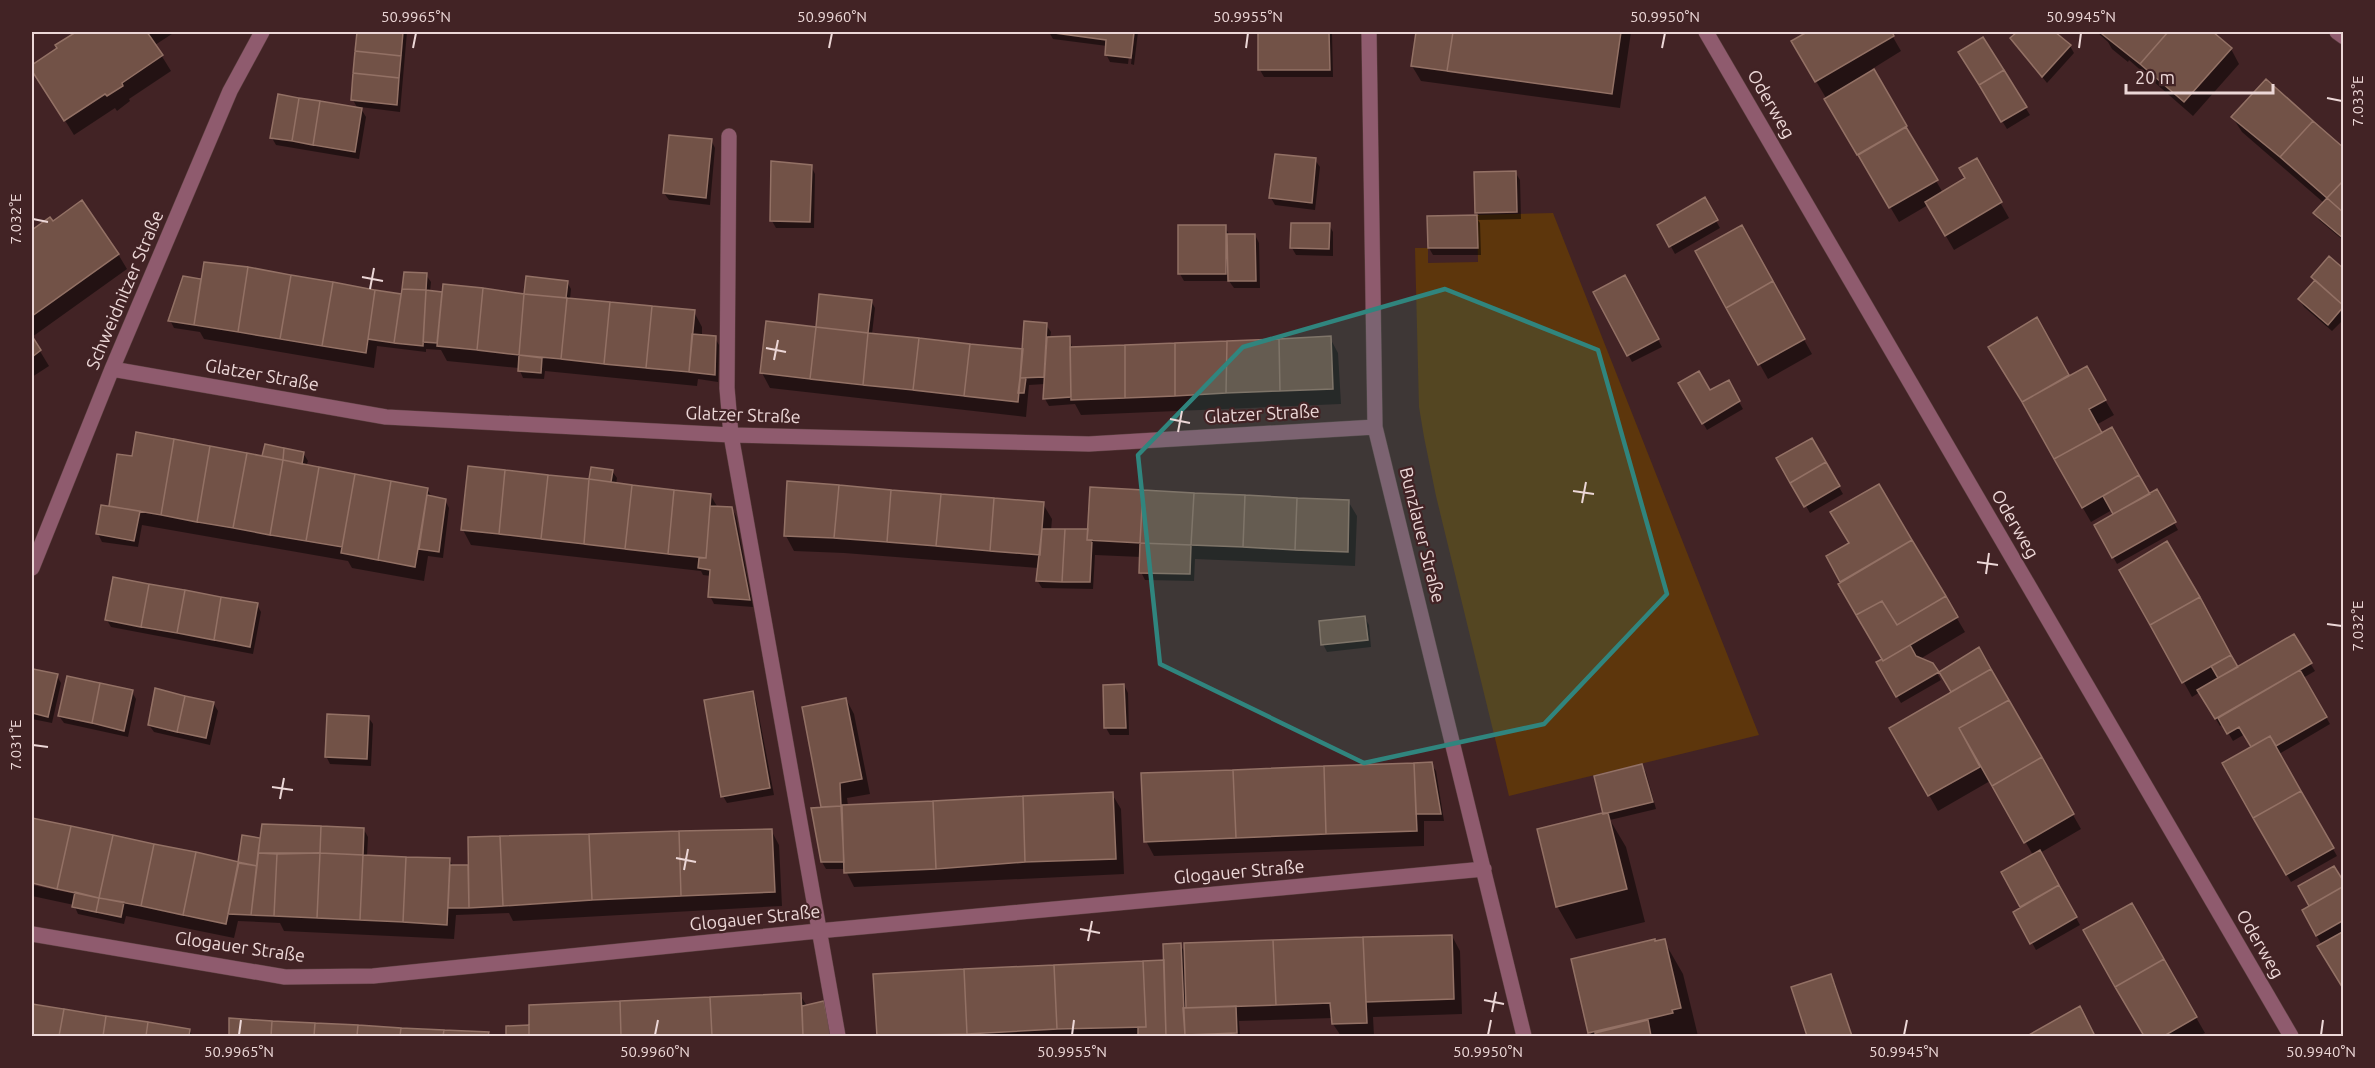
<svg xmlns="http://www.w3.org/2000/svg" width="2375" height="1068" font-family="Ubuntu,sans-serif">
<style>
.green{fill:#5d360c}
.shadow{fill:#0007}
.building{fill:#725247;stroke:#937165;stroke-width:1.5}
.lines{fill:none;stroke-linecap:round;stroke-linejoin:round}
.minor-casing{stroke:#5d4041;stroke-width:16}
.minor{stroke:#8f5b6e;stroke-width:15}
.marked{fill:#30857e;fill-opacity:0.2;stroke:#30857e;stroke-width:4.5;stroke-linejoin:round}
.ticks{fill:none;stroke:#ecd7d7;stroke-width:2}
.labels{text-anchor:middle;stroke-width:4.5;stroke-linejoin:round;paint-order:stroke}
.street-label{font-size:18px;fill:#ecd7d7;stroke:#422325}
.neatline{fill:none;stroke:#ecd7d7;stroke-width:2}
.ticks-label{font-size:15px;text-anchor:middle;fill:#ecd7d7}
</style>
<rect width="100%" height="100%" fill="#422325"/>
<!-- green -->
<path class="green" d="M1553,213L1759,735L1509,796L1436,496L1424,437L1419,407L1415,248H1428V263L1478,262L1477,215Z"/>
<!-- shadow -->
<path class="shadow" d="M79,32H175L155,45L171,71L129,99L130,101L117,111L115,108L74,135L32,67L59,49L57,46Z
M358,32H407L400,112L360,107L366,117L359,159L276,145L272,138L358,109L353,100Z
M1049,32H1132L1128,64L1110,62L1106,54L1107,46L1053,39Z
M1135,32H1138L1134,65L1131,64Z
M1259,32H1332L1333,77H1264L1260,70Z
M1417,32H1631L1620,108L1421,81L1412,66Z
M1810,32H1890L1901,51L1872,69L1943,193L1967,179L1976,160L2009,218L1954,250L1928,205L1899,222L1793,42Z
M2019,32H2057L2056,34L2070,46L2074,53L2047,83L2012,39Z
M2097,32H2211L2231,49L2239,64L2193,116L2129,60L2128,62L2112,49L2108,42Z
M1983,39L2030,115L2007,129L1960,53Z
M2233,118L2344,150V241L2319,220L2315,213L2324,203L2242,132Z
M711,140L715,148L710,205L669,200L664,193Z
M1315,160L1320,167L1315,210L1275,205L1271,198Z
M811,166L815,174L814,228H776L772,221Z
M1515,172L1520,180L1521,219L1478,220L1480,223L1481,255H1433L1429,248L1428,217L1479,216L1476,212Z
M1704,199L1720,228L1675,254L1659,225Z
M50,219L118,254L127,269L32,337V232Z
M1329,225L1333,232V256L1296,255L1292,248Z
M1225,227L1229,234L1255,235L1259,243L1260,288H1234L1229,281H1184L1180,274Z
M1741,227L1812,354L1768,379L1697,252Z
M206,264L402,296L426,275L431,282L430,292L441,293L443,297L526,294L567,282L571,289L570,299L694,312L702,327V336L715,338L719,345L718,382L698,379L697,386L545,371L544,379L523,378L519,368L447,361L441,350L426,349V352L377,346L374,368L204,339L200,332L174,328L170,320L200,281L202,284Z
M2344,271V319L2332,331L2304,307L2300,300Z
M1624,277L1662,347L1632,362L1595,292Z
M871,301L875,308L872,334L1023,351L1046,325L1051,332L1050,338L1069,337L1073,349L1330,338L1338,353L1341,404L1081,415L1075,404L1049,406L1045,399V384L1029,385L1026,417L770,388L762,373L817,328Z
M2036,320L2069,377L2086,368L2114,415L2096,425L2102,435L2111,429L2149,496L2157,492L2178,530L2117,564L2096,526L2115,515L2112,510L2091,522L1990,348Z
M32,338L49,366L32,377Z
M1728,382L1743,409L1707,430L1680,384L1710,392Z
M1812,440L1843,494L1810,513L1778,459Z
M303,453L308,461L306,466L428,490L432,498L445,500L449,508L443,558L428,556L424,581L352,568L348,561L142,525L138,547L102,542L98,534L110,508L119,455L133,458H265Z
M612,471L617,478L616,484L711,496L718,508L732,509L736,516L753,607L714,604L710,596L711,576L703,575L701,571L471,545L463,530L592,482L591,479Z
M1879,486L1965,632L1920,659L1932,664L1941,680L1901,703L1878,663L1885,661L1828,557L1851,544Z
M1348,501L1357,516L1355,566L1195,559L1194,581L1145,580L1141,572V557L1095,555L1093,589L1042,588L1037,580L1038,568L844,553L794,551L786,536L1043,504L1052,519L1051,531L1089,534Z
M2121,570L2238,669L2294,637L2315,671L2303,678L2330,724L2279,754L2337,856L2291,882L2224,764L2253,748L2245,734L2233,741L2223,724L2220,726L2200,692L2192,697Z
M257,605L261,612L253,654L111,627L107,620Z
M1365,618L1369,625L1371,647L1327,652L1323,644Z
M1979,649L2081,829L2040,853L2080,925L2036,950L2015,912L2022,908L2003,873L2033,855L1990,781L1938,811L1891,728L1953,692L1941,672Z
M35,671L57,676L61,683L52,723L32,719V686Z
M1124,685L1128,693L1129,735H1110L1106,728Z
M132,692L136,699L128,737L64,723L59,716Z
M752,693L756,700L774,795L727,803L723,796Z
M846,699L854,714L870,794L847,798L848,806L1112,794L1121,809L1124,874L854,887L845,869H826L822,862L823,807Z
M213,703L218,711L210,745L154,732L149,725Z
M368,717L373,724L371,766L330,764L326,756Z
M1431,764L1436,771L1444,821H1424V846L1154,856L1146,841Z
M1642,766L1646,773L1656,809L1610,820L1626,847L1645,922L1576,939L1557,906L1602,814Z
M32,821L240,864L243,837L262,840L364,830L368,837L367,856L449,859L453,866H469L771,830L779,845L782,906L513,921L509,913L456,915L454,939L284,931L280,923L238,921L234,938L126,916L124,924L78,914L74,905L32,896V885L76,894V891L32,882Z
M2344,886V988L2304,911L2311,907L2300,887Z
M2131,905L2205,1033L2198,1036H2146L2085,931Z
M1452,936L1460,951L1462,1014L1373,1017L1374,1036H1341L1333,1024V1018L1239,1021L1240,1036H879L875,975L1165,962L1180,945L1186,954Z
M1664,941L1683,974L1698,1036H1592L1572,960Z
M1830,976L1835,983L1852,1036H1809L1793,988Z
M800,995L807,1006L824,1003L828,1010L833,1036H507L508,1027H528Z
M32,1006L189,1030L193,1036H32Z
M2079,1008L2094,1036H2030Z
M488,1034L490,1036H213V1035Z"/>
<!-- building -->
<path class="building" d="M76,32H147L163,55L122,83L123,86L107,96L105,94L64,121L32,71V65L57,48L55,45Z
M357,32H403L401,56L355,51Z
M1047,32H1134L1131,58L1105,55L1106,40Z
M1258,32H1329L1330,70H1258Z
M1416,32H1453L1447,71L1411,66Z
M1453,32H1621L1612,94L1447,71Z
M1807,32H1892L1894,36L1815,82L1791,41Z
M2017,32H2055L2071,45L2042,77L2010,38Z
M2104,32H2103H2168L2140,64L2102,34Z
M2168,32H2213L2232,48L2184,102L2140,64Z
M1983,37L2004,70L1979,85L1958,52Z
M355,51L401,56L399,78L353,73Z
M1874,69L1907,126L1857,155L1824,99Z
M2004,70L2027,107L2001,122L1979,85Z
M353,73L399,78L397,105L351,100Z
M2266,79L2313,121L2280,157L2231,117Z
M278,94L299,98L292,141L270,138Z
M299,98L320,101L313,145L292,141Z
M320,101L362,108L355,152L313,145Z
M2313,121L2344,148V180L2327,198L2280,157Z
M1906,127L1938,180L1889,208L1858,155Z
M669,135L712,139L706,198L663,193Z
M1275,154L1316,158L1312,203L1269,198Z
M1977,158L2002,202L1945,236L1925,202L1965,178L1959,168Z
M771,161L812,165L810,222L770,221Z
M1516,171L1517,212L1475,213L1474,172Z
M2344,180V213L2327,198Z
M1705,197L1718,220L1669,247L1657,225Z
M2327,198L2344,213V239L2313,213Z
M82,200L119,254L32,316V230L50,217L53,221Z
M1477,215L1478,248H1428L1427,216Z
M1291,223H1330L1329,249L1290,248Z
M1178,225H1226V274H1178Z
M1742,225L1773,281L1726,308L1695,251Z
M1227,234H1255L1256,281H1228Z
M2329,256L2344,269V306L2311,277Z
M204,262L248,267L238,332L194,325Z
M248,267L291,275L280,339L238,332Z
M404,272L427,273L426,290L402,289Z
M291,275L333,282L322,346L280,339Z
M1625,275L1659,339L1627,356L1593,292Z
M183,276L201,279L194,325L168,321Z
M526,276L568,281L566,298L524,294Z
M2315,280L2344,306L2328,325L2298,299Z
M1773,281L1805,339L1758,365L1726,308Z
M333,282L375,290L366,353L322,346Z
M443,284L483,288L477,350L437,346Z
M483,288L524,294L519,355L477,350Z
M402,289L426,290L423,346L394,343Z
M375,290L401,294L394,343L368,339Z
M426,290L442,292L437,343L423,342Z
M524,294L567,298L561,359L519,355Z
M819,294L872,300L868,333L816,327Z
M567,298L610,302L604,364L561,359Z
M610,302L652,306L646,368L604,364Z
M652,306L695,310L689,372L646,368Z
M2037,317L2069,375L2022,402L1988,347Z
M766,321L816,327L810,379L760,373Z
M1024,321L1047,323L1044,377L1020,378Z
M816,327L868,333L863,385L810,379Z
M868,333L919,338L913,390L863,385Z
M692,334L716,336L715,375L689,372Z
M32,336L41,350L32,357Z
M1070,336L1071,397L1043,399L1047,337Z
M1331,336L1333,389L1280,391L1279,339Z
M919,338L970,344L964,396L913,390Z
M1279,339L1280,391L1226,393L1227,341Z
M1227,341L1226,393L1175,396V343Z
M1175,343V396L1125,398V345Z
M970,344L1023,349L1018,402L964,396Z
M1125,345V398L1071,400L1070,347Z
M519,355L542,358L541,373L518,371Z
M2087,366L2106,400L2089,409L2102,433L2054,459L2022,402Z
M1699,371L1710,390L1729,380L1740,401L1702,424L1678,383Z
M1020,378H1026L1024,393H1018Z
M2112,427L2139,475L2082,508L2054,459Z
M136,432L174,439L161,515L109,506L117,454L132,456Z
M1812,438L1826,462L1790,483L1776,458Z
M174,439L210,446L197,522L161,515Z
M265,444L284,448L283,460L262,456Z
M210,446L247,453L233,528L197,522Z
M284,448L304,452L302,464L283,460Z
M247,453L283,460L270,535L233,528Z
M283,460L319,467L306,541L270,535Z
M1826,462L1840,486L1804,507L1790,483Z
M468,466L505,470L499,534L461,530Z
M319,467L355,474L342,547L306,541Z
M591,467L613,470L611,482L589,479Z
M505,470L548,475L541,539L499,534Z
M355,474L391,481L378,560L341,553Z
M548,475L589,479L584,544L541,539Z
M2139,475L2150,494L2113,514L2103,496Z
M589,479L632,485L625,549L584,544Z
M391,481L428,488L415,567L378,560Z
M787,481L839,485L834,538L784,536Z
M1879,484L1912,540L1840,582L1826,556L1849,543L1830,512Z
M632,485L674,490L668,554L625,549Z
M839,485L891,490L887,542L834,538Z
M1090,487L1143,490L1140,543L1087,540Z
M2157,489L2176,522L2112,558L2094,525Z
M674,490L711,494L706,558L668,554Z
M891,490L941,494L936,546L887,542Z
M1143,490L1194,493L1191,545L1140,543Z
M1194,493L1245,495L1243,547L1191,545Z
M941,494L994,498L990,551L936,546Z
M427,495L446,499L439,552L419,549Z
M1245,495L1297,498L1295,550L1243,547Z
M994,498L1044,502L1040,555L990,551Z
M1297,498L1349,500L1348,552L1295,550Z
M101,505L140,511L134,541L96,534Z
M710,506L732,507L750,600L708,597L710,570L698,568L699,558H706Z
M1042,529H1065L1062,582L1036,581Z
M1065,529H1088L1087,540H1092L1090,582H1062Z
M1912,540L1946,596L1897,625L1882,601L1856,615L1838,584Z
M2167,541L2200,597L2150,625L2119,570Z
M1140,543L1191,545L1190,574L1139,573Z
M113,577L149,584L141,627L105,620Z
M149,584L185,590L177,633L141,627Z
M185,590L221,597L214,640L177,633Z
M1946,596L1958,617L1883,661L1856,615L1882,601L1897,625Z
M221,597L258,603L250,647L214,640Z
M2200,597L2231,655L2182,683L2150,625Z
M1365,616L1368,640L1321,645L1319,621Z
M2294,634L2312,663L2215,719L2197,690Z
M1910,645L1916,656L1933,663L1939,672L1896,697L1876,662L1882,659L1883,661Z
M1979,647L1991,669L1951,692L1939,672Z
M2231,655L2238,667L2218,678L2211,666Z
M33,669L58,674L48,717L32,713Z
M1991,669L2009,700L1959,728L1980,767L1928,796L1889,728Z
M2300,670L2327,717L2276,746L2270,736L2251,747L2239,727L2227,734L2218,718Z
M67,676L100,683L92,723L58,716Z
M100,683L133,690L124,731L92,723Z
M1124,684L1126,728H1104L1103,685Z
M155,688L185,696L177,732L148,725Z
M753,691L770,788L721,797L704,700Z
M185,696L214,702L206,738L177,732Z
M846,698L862,779L840,783L841,806L821,807L802,707Z
M2009,700L2042,757L1992,786L1959,728Z
M327,714L369,716L367,759L325,757Z
M2270,736L2301,791L2253,818L2222,763Z
M2042,757L2074,814L2024,843L1992,786Z
M1432,762L1441,814H1416L1414,763Z
M1414,763L1417,831L1326,834L1324,766Z
M1642,764L1653,802L1603,814L1594,776Z
M1324,766L1326,834L1236,838L1233,770Z
M1233,770L1236,838L1144,842L1141,773Z
M2301,791L2334,848L2286,875L2253,818Z
M1113,792L1116,859L1025,862L1023,796Z
M1023,796L1025,862L936,869L933,801Z
M933,801L936,869L844,873L842,805Z
M841,806L844,862H821L811,808Z
M1602,813H1608L1627,889L1556,907L1537,829Z
M32,818L71,826L57,889L32,883Z
M262,824L321,826L320,853H258Z
M71,826L113,835L99,898L57,889Z
M321,826L364,828L363,855L320,853Z
M772,829L775,892L681,896L679,831Z
M679,831L681,896L592,900L589,834Z
M589,834L592,900L503,906L500,836Z
M113,835L154,844L141,906L99,898Z
M242,835L260,838L257,866L238,862Z
M500,836L503,906L469,908L468,837Z
M154,844L196,852L183,915L141,906Z
M2040,850L2059,885L2020,907L2001,872Z
M196,852L239,862L226,924L183,915Z
M258,853L277,854L274,916L251,915Z
M320,853L317,918L274,916L277,854Z
M320,853L363,855L360,920L317,918Z
M363,855L406,857L403,922L360,920Z
M406,857L450,858L447,925L403,922Z
M238,863L257,866L251,915L228,914Z
M450,865H468L469,908H448Z
M2334,866L2344,882V886L2309,906L2298,886Z
M2059,885L2077,917L2030,944L2013,912Z
M2344,886V920L2316,936L2302,910Z
M75,892L99,898L96,912L72,907Z
M99,898L124,902L121,917L96,912Z
M2132,903L2164,959L2115,987L2083,930Z
M2344,931V990L2317,946Z
M1452,935L1454,999L1366,1002L1363,937Z
M1363,937L1367,1023L1332,1024L1330,1003L1276,1005L1273,940Z
M1655,939V941L1665,939L1681,1008L1672,1010L1673,1013L1588,1033L1571,959Z
M1273,940L1276,1005L1186,1008L1184,943Z
M1181,943L1185,1035L1166,1036L1163,944Z
M2164,959L2197,1017L2164,1036H2144L2115,987Z
M1164,960L1166,1036H1138V1027H1146L1143,961Z
M1143,961L1146,1027L1057,1029L1054,965Z
M1054,965L1057,1029L967,1034L964,969Z
M964,969L967,1034L877,1036L873,974Z
M1831,974L1852,1036H1807L1791,987Z
M801,993L803,1036H712L710,997Z
M710,997L712,1036H621L620,1001Z
M620,1001L621,1036H529V1005Z
M824,1001L831,1036H803L802,1006Z
M32,1004L64,1009L59,1036H32Z
M1236,1006L1237,1033L1185,1035L1183,1008Z
M2080,1006L2095,1036H2027Z
M64,1009L106,1016L103,1036H59Z
M106,1016L148,1022L146,1036H103Z
M229,1018L272,1021L271,1036H229Z
M1648,1020L1651,1036H1596L1595,1033Z
M272,1021L315,1023L314,1036H271Z
M148,1022L190,1029L189,1036H146Z
M315,1023L358,1025L357,1036H314Z
M358,1025L401,1028L400,1036H357Z
M529,1025V1036H506V1026Z
M401,1028L444,1030L443,1036H400Z
M444,1030L489,1032L488,1036H443Z"/>
<g class="lines">
<defs>
<path id="minor" d="M1369,32L1375,427L1524,1036
M1706,32L2291,1036
M2337,32L2344,37
M729,136L727,388L731,435L838,1036
M112,369L386,417L731,435L1089,444L1375,427
M32,568L112,369L230,91L262,32
M32,934L285,977L373,976L818,931L1484,869"/>
</defs>
<!-- minor casing -->
<use href="#minor" class="minor-casing"/>
<!-- minor -->
<use href="#minor" class="minor"/>
</g>
<!-- marked area -->
<path class="marked" d="M1445,289L1598,350L1667,594L1544,724L1364,763L1160,664L1138,455L1243,347Z"/>
<!-- ticks -->
<path class="ticks" d="M413,48L416,33M829,48L832,33M1246,48L1248,33M1662,48L1665,33M2079,48L2081,33M2327,98L2342,101M33,219L48,222M362,277L383,281M370,289L374,268M766,348L786,352M774,360L778,340M1170,419L1190,423M1178,432L1182,411M1573,491L1594,494M1582,503L1586,482M1977,562L1998,565M1986,574L1989,553M2327,624L2342,626M33,745L48,747M272,787L293,790M280,799L284,778M676,858L696,862M684,870L688,849M1080,929L1100,933M1088,941L1092,921M1484,1000L1504,1004M1492,1012L1496,992M239,1035L241,1020M655,1035L658,1020M1072,1035L1074,1020M1488,1035L1491,1020M1904,1035L1907,1020M2321,1035L2323,1020"/>
<g class="labels">
<!-- street labels -->
<g class="street-label">
<text transform="translate(1771 104) rotate(60)" y="6">Oderweg</text>
<text transform="translate(125 290) rotate(-67)" y="6">Schweidnitzer Straße</text>
<text transform="translate(262 375) rotate(10)" y="6">Glatzer Straße</text>
<text transform="translate(1262 414) rotate(-3)" y="6">Glatzer Straße</text>
<text transform="translate(743 415) rotate(2)" y="6">Glatzer Straße</text>
<text transform="translate(2015 524) rotate(60)" y="6">Oderweg</text>
<text transform="translate(1422 535) rotate(76)" y="6">Bunzlauer Straße</text>
<text transform="translate(1239 872) rotate(-5)" y="6">Glogauer Straße</text>
<text transform="translate(755 918) rotate(-6)" y="6">Glogauer Straße</text>
<text transform="translate(2260 944) rotate(60)" y="6">Oderweg</text>
<text transform="translate(240 947) rotate(8)" y="6">Glogauer Straße</text>
</g>
</g>
<!-- border -->
<rect width="2375" height="1068" fill="none" stroke="#422325" stroke-width="66"/>
<!-- scale -->
<path d="M2126 84v9h147v-9" fill="none" stroke="#ecd7d7" stroke-width="3"/>
<text x="2135" y="84" font-size="18" fill="#ecd7d7" stroke="#422325" stroke-width="4.5" paint-order="stroke">20 m</text>
<rect x="33" y="33" width="2309" height="1002" class="neatline"/>
<g class="ticks-label">
<text x="416" y="22">50.9965°N</text>
<text x="832" y="22">50.9960°N</text>
<text x="1248" y="22">50.9955°N</text>
<text x="1665" y="22">50.9950°N</text>
<text x="2081" y="22">50.9945°N</text>
<text transform="translate(2358 101) rotate(-90)" y="5">7.033°E</text>
<text transform="translate(16 219) rotate(-90)" y="5">7.032°E</text>
<text transform="translate(2358 626) rotate(-90)" y="5">7.032°E</text>
<text transform="translate(16 745) rotate(-90)" y="5">7.031°E</text>
<text x="239" y="1057">50.9965°N</text>
<text x="655" y="1057">50.9960°N</text>
<text x="1072" y="1057">50.9955°N</text>
<text x="1488" y="1057">50.9950°N</text>
<text x="1904" y="1057">50.9945°N</text>
<text x="2321" y="1057">50.9940°N</text>
</g>
</svg>
